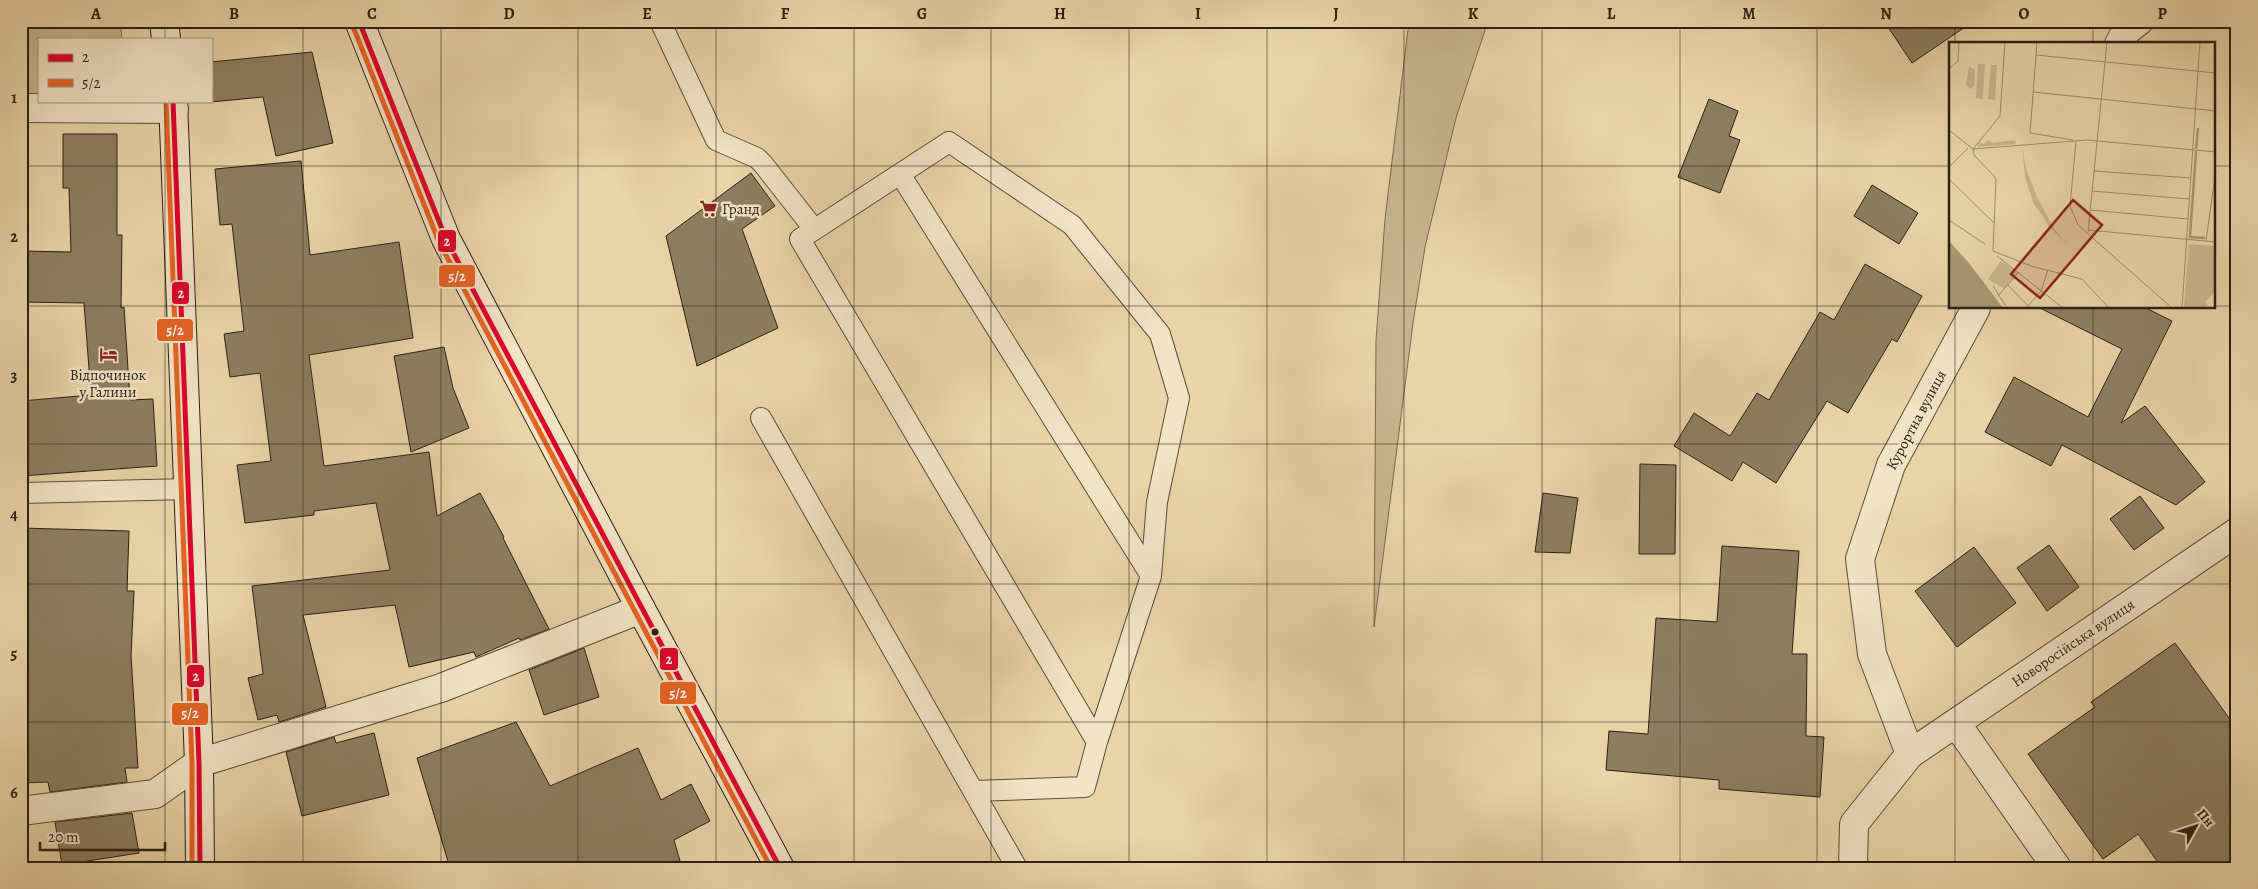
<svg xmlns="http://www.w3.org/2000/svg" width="2258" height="889" font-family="Alegreya,serif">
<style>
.green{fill:#c8b58f;stroke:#786a52}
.building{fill:#8d7e61;stroke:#292014}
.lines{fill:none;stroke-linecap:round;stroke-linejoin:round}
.service-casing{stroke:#594d39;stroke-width:22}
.minor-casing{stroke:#594d39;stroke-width:30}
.secondary-casing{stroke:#292014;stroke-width:30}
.service{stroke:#f1e3c6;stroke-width:20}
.minor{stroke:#f1e3c6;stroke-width:28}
.secondary{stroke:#f1e3c6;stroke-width:28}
.bus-1-casing{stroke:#f1e3c6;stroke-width:9}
.bus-2-casing{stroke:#f1e3c6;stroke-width:9}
.bus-1{stroke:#e4002b;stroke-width:5}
.bus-2{stroke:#e86221;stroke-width:5}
.grid{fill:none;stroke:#292014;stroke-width:1;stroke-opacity:0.55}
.bus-dot{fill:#292014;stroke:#f1e3c6;stroke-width:2}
.labels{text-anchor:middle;stroke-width:5;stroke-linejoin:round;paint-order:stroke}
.poi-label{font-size:15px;fill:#292014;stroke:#f1e3c6;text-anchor:start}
.street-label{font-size:15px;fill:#292014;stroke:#f1e3c6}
.inset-river{fill:none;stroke:#a89776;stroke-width:2.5}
.inset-road{fill:none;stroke:#9c8c6d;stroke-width:1}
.view{fill:#8f2418;fill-opacity:0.15;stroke:#8f2418;stroke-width:2.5}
.inset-edge{fill:none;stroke:#292014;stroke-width:2.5}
.line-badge{stroke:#f1e3c6;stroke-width:2}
.badge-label{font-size:14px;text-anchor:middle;font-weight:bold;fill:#fff}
.neatline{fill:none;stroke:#292014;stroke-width:2}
.grid-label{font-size:16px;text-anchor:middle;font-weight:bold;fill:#292014}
</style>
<rect width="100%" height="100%" fill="#e9d4a8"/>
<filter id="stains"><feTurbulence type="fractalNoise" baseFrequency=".004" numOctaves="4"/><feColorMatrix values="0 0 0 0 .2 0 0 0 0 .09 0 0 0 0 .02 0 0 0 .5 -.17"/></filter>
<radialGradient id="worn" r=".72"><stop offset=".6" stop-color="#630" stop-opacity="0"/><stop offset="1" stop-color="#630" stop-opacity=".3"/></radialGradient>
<!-- green -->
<path class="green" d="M21,21H120L122,39H39V101H21Z
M1409,21H1488L1456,118L1425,247L1413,323L1374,627L1376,340L1385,219Z"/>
<!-- building -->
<path class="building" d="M1884,21H1974L1912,63Z
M312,52L333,143L276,156L263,97L211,102V62Z
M1709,99L1738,111L1729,136L1740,140L1720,193L1678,177Z
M63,134H117V235H122L121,308L124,307L130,400L153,399L157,466L21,476V401L91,395L84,303L21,302V251L71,252L69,188H63Z
M301,161L310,255L399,242L413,338L309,355L324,466L429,452L437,516L480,493L504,537L503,538L549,629L520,640L519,638L476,657L474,652L409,667L395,605L303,615L326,707L279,722L277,715L258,720L248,678L263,674L252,586L390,570L376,503L314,511V515L245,523L237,465L271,461L260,373L230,377L224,334L244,331L232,224L220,225L215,169Z
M751,173L775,206L742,229L778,328L697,366L666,236Z
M1872,185L1918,213L1899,244L1854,216Z
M1865,264L1922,296L1897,342L1892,339L1848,413L1827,401L1776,483L1743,462L1732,481L1674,446L1694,413L1730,436L1757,393L1769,400L1820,312L1834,320Z
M2040,308H2146L2172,321L2121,423L2145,406L2205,482L2176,505L2062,445L2051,466L1985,432L2014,377L2088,417L2122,349Z
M444,347L453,388L469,428L411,452L394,356Z
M1640,464L1676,465L1675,554H1639Z
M1543,493L1578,498L1570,553L1535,552Z
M2140,496L2164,528L2134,550L2110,519Z
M21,528L129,531L127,591H134L131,656L138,768H125L127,782L50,792L48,782L21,783Z
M2049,545L2079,587L2047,611L2017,568Z
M1722,546L1799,551L1792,654H1807L1806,736L1824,737L1820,797L1719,789V780L1606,770L1609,731L1648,734L1656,618L1717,622Z
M1974,547L2016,603L1957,647L1915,591Z
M2175,643L2237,729V868H2162L2138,834L2103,859L2028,754L2095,707L2091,702Z
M584,648L599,697L544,715L529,670Z
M516,722L550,786L638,748L661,800L691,784L710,821L674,840L682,868H450L417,758Z
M374,733L389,795L302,816L286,752L334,737L336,743Z
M132,813L139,853L62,865L55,822Z"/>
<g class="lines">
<defs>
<path id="service" d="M660,21L716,140L757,158L763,164L814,229
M900,174L1151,576
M761,418L1017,868
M21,493L189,489
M974,791L1085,787L1097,742L1151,576L1157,502L1179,398L1160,334L1072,225L949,142L800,239L1097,742"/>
<path id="minor" d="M2119,44L2126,31L2139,21
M21,108L174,109
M1956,723L2057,868
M1910,754L2237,532
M21,811L155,794L199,763L441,688L641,609
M1853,868L1854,824L1910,754L1872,654L1860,559L1891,465L1976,308"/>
<path id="secondary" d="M164,21L166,39
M359,21L446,239L641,609L780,868
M173,101L199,763L200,868"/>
</defs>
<!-- service casing -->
<use href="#service" class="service-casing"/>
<!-- minor casing -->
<use href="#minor" class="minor-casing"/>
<!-- secondary casing -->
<use href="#secondary" class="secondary-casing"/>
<!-- service -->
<use href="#service" class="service"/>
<!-- minor -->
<use href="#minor" class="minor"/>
<!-- secondary -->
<use href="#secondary" class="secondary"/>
<defs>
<path id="bus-1" d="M359,21L446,239L780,868
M173,101L199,763L200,868"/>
<path id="bus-2" d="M352,24L439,242L771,868
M166,101L192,763V868"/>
</defs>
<!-- bus-1 casing -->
<use href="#bus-1" class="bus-1-casing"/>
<!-- bus-2 casing -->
<use href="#bus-2" class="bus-2-casing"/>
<!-- bus-1 -->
<use href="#bus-1" class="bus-1"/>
<!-- bus-2 -->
<use href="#bus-2" class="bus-2"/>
</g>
<!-- grid -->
<path class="grid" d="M165,21V39M303,21V868M441,21V868M578,21V868M716,21V868M854,21V868M991,21V868M1129,21V868M1267,21V868M1404,21V868M1542,21V868M1680,21V868M1817,21V868M1955,21V44M2093,21V44M165,101V868M21,166H1950M2214,166H2237M21,306H1950M2214,306H2237M1955,308V868M2093,308V868M21,444H2237M21,584H2237M21,722H2237"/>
<!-- icons -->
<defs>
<symbol id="supermarket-bare" viewBox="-9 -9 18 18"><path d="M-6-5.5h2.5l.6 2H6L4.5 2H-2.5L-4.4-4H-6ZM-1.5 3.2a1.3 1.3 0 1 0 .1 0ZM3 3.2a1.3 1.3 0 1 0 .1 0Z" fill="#8f2418" stroke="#f1e3c6" stroke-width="2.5" paint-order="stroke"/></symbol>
<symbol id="hotel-bare" viewBox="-9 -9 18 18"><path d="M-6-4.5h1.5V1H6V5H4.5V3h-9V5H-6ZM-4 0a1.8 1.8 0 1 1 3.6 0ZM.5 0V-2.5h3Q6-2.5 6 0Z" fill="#8f2418" stroke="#f1e3c6" stroke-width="2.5" paint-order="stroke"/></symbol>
</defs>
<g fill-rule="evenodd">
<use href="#supermarket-bare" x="696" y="196" width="25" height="25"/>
<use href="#hotel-bare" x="96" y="342" width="25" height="25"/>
</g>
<!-- markers -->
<circle class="bus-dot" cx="655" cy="632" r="4.5"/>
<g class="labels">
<!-- poi labels -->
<g class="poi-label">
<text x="722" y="214">Гранд</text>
<text x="108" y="380" text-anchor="middle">Відпочинок<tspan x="108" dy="17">у Галини</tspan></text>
</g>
<!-- street labels -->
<g class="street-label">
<text transform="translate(1916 420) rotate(-62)" y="5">Курортна вулиця</text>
<text transform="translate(2073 643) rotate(-34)" y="5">Новоросійська вулиця</text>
</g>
</g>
<!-- overview -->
<g transform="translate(1949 42)">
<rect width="266" height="266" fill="#e9d4a8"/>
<path d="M29,22H36L34,57L27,56ZM42,23H48L46,58L39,57ZM20,24L26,28L25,44L21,47L17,43ZM40,98L43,101L66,98L67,102L28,105L31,100L34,102ZM73,104L77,126L88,155L106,188L120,204L101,186L84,160L76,135ZM240,202L266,204V250L256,260L259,264L255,266H235ZM52,219L69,231L55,247L39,237Z" fill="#c8b58f"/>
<path d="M0,199L20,221L54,266H0Z" fill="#a89776"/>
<path class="inset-river" d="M247,107L249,86M247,109L241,195L256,196"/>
<path class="inset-road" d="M88,0L81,91L124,98M87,13L267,31M0,27L9,19L10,0M84,50L267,69M0,88L24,107L25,113L47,136L44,209M127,99L121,164L129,183L223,266M24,107L138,98L267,110M24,107L51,74L56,0M0,125L19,106M145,129L242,136M0,137L45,181M143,149L240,157M141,168L239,177M0,178L36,202M139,188L267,200M139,190L158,0M257,199L267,128M44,209L82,224L133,237L160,266M48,214L114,266M59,243L81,266M44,244L58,266M49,254L70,230M79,264L92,249L99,228M233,266L251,0"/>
<path class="view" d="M124,158L153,183L91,256L62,232Z"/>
<rect width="266" height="266" class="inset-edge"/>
</g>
<g class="line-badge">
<rect x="437" y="229" width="20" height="24" rx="5" fill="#e4002b"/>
<rect x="438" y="264" width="38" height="24" rx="5" fill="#e86221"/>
<rect x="171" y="281" width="19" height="24" rx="5" fill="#e4002b"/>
<rect x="156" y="318" width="38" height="24" rx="5" fill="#e86221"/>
<rect x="659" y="647" width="20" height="24" rx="5" fill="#e4002b"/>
<rect x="186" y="664" width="19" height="24" rx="5" fill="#e4002b"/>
<rect x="659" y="681" width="38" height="24" rx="5" fill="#e86221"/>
<rect x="171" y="702" width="38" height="24" rx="5" fill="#e86221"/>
</g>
<g class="badge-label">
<text x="447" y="246">2</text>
<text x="457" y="281">5/2</text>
<text x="181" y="298">2</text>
<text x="175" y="335">5/2</text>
<text x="669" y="664">2</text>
<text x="196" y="681">2</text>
<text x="678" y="698">5/2</text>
<text x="190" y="718">5/2</text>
</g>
<!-- margin -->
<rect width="2258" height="889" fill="none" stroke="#e9d4a8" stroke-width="55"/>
<!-- legend -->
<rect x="38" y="38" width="175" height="65" fill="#f1e3c6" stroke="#a1957f"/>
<rect x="48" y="54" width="25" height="8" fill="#e4002b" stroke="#a1957f"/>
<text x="82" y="62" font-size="15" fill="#292014">2</text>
<rect x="48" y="79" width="25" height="8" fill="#e86221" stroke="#a1957f"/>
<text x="82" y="88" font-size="15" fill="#292014">5/2</text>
<!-- north arrow -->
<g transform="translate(2196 826) rotate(50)" stroke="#f1e3c6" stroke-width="4" paint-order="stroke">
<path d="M0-4L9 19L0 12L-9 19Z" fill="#292014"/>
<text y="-8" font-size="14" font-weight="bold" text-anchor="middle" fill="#292014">Пн</text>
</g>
<!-- scale -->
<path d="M40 842v8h125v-8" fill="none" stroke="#292014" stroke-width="2.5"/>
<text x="48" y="842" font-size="15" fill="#292014" stroke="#f1e3c6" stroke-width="4" paint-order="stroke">20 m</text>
<rect x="28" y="28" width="2202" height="834" class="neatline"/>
<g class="grid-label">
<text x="96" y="19">A</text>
<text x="234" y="19">B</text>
<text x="372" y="19">C</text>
<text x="509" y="19">D</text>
<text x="647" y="19">E</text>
<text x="785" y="19">F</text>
<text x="922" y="19">G</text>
<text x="1060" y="19">H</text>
<text x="1198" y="19">I</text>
<text x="1336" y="19">J</text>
<text x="1473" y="19">K</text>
<text x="1611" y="19">L</text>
<text x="1749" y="19">M</text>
<text x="1886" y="19">N</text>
<text x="2024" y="19">O</text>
<text x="2162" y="19">P</text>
<text x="14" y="103">1</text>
<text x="14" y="242">2</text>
<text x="14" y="381">3</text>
<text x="14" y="520">4</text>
<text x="14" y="659">5</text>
<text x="14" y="798">6</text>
</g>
<rect width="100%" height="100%" filter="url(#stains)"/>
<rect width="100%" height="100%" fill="url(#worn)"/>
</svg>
